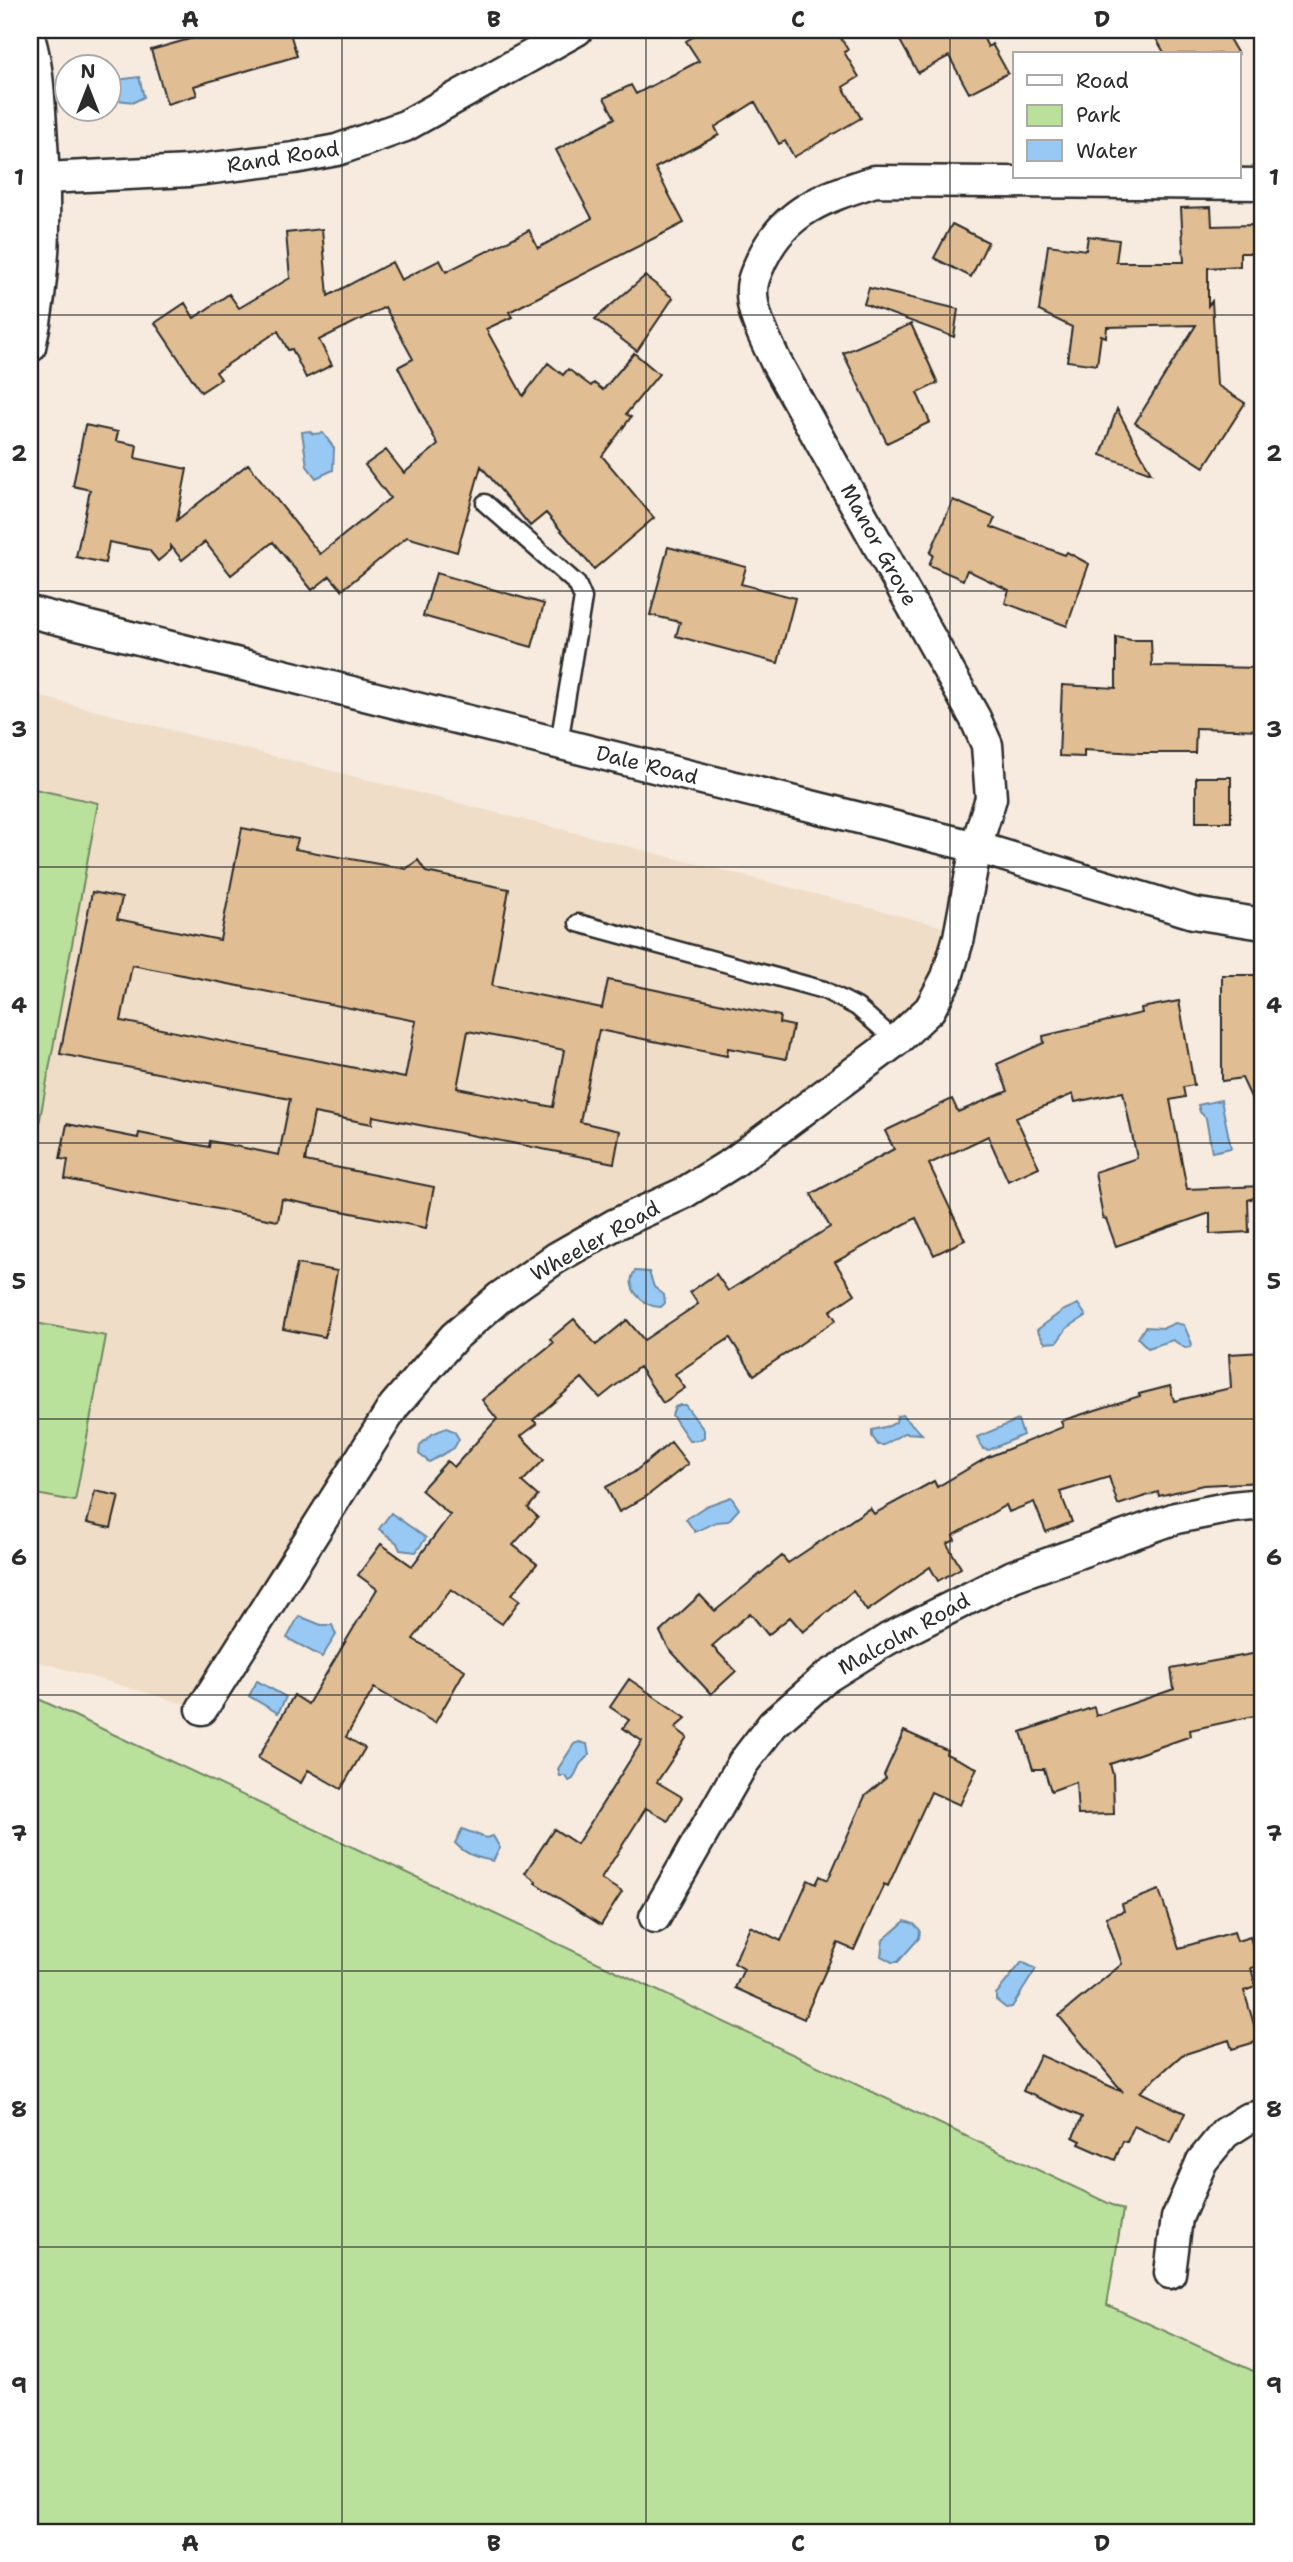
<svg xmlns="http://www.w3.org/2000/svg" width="1293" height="2562" font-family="'Shantell Sans',sans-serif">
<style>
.built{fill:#efddc7}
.green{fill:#bae19c;stroke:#728664;stroke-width:2}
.water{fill:#98c9f4;stroke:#6c8aa4;stroke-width:2}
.building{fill:#e0bd92;stroke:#2b2b2b;stroke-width:2;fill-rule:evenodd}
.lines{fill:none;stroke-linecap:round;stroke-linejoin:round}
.service-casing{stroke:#2b2b2b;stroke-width:21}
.minor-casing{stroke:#2b2b2b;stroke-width:35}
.service{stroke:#fff;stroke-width:16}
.minor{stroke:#fff;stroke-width:30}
.grid{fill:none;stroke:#2b2b2b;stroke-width:2;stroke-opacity:0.55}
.labels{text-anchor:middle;stroke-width:6;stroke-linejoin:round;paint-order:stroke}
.street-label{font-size:21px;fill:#2b2b2b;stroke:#fff}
.neatline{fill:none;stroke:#2b2b2b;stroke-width:2.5}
.grid-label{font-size:23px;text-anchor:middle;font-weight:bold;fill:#2b2b2b}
</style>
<rect width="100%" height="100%" fill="#f6ebde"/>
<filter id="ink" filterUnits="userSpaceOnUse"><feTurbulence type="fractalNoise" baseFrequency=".0143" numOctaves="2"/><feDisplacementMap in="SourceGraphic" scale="14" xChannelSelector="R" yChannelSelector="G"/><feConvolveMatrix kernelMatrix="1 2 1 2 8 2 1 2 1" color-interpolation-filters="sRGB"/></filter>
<g filter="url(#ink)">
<!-- built -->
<path class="built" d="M30,694L956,930L929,1015L454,1337L202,1709L30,1659Z"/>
<!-- green -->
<path class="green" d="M30,788L98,803L30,1173Z
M30,1322L106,1336L75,1501L30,1493Z
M30,1695L1123,2210L1107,2305L1258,2373L1263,2378V2532H30Z"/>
<!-- water -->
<path class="water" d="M139,77L144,97L134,102L109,99V81Z
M309,431L313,434L323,433L334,448L333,470L316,478L307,466L302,432Z
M1221,1100L1231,1148L1212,1152L1206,1118L1200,1112L1198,1105Z
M635,1271L649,1272L654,1287L664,1295L665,1303L661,1307C644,1308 623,1287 635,1271Z
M1078,1304L1086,1316L1067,1328L1057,1342L1045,1343L1037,1330L1062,1311Z
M1175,1323L1184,1325L1192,1344L1191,1347L1185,1348L1173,1340L1148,1348L1138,1338L1145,1327L1164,1328Z
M680,1405H685L704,1430V1437L699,1440H689L672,1415L675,1407Z
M902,1415L922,1434L904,1433L884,1445H878L872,1436V1430L889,1426L896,1422L897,1416Z
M1018,1420L1023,1435L989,1450L983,1449L977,1437Z
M446,1428L454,1431L459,1439L454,1448L429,1462L419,1454L420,1445L432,1434Z
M731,1497L739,1509L728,1521L716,1522L695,1532L686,1519L706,1506Z
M391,1513L426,1538L416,1552L400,1550L397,1543L379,1529Z
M299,1616L321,1625H332L336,1635L322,1657L287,1638Z
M257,1681L286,1697L278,1713L249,1696Z
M579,1742L587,1744L589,1755L580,1764L573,1779L569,1781L566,1776H560L558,1769L574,1744Z
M462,1829L486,1838L493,1836L500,1848L493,1861C478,1858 466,1855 455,1843Z
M905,1921L914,1924L920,1930L919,1938L898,1962H892L881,1956L883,1940Z
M1022,1962L1036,1969L1012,2007L1006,2008L996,2000V1994Z"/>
<!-- building -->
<path class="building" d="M221,30H289L297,56L194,86L197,95L167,104L151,50Z
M705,30H836L848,50L844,52L859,77L843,87L861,118L794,157L785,141L779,144L755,102L715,127L719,135L655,168L684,223L509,312L512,317L486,329L523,396L548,363L563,375L568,369L591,386L594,383L603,390L634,353L659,374L626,414L631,417L602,456L654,518L594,569L546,513L530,526L481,466L457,552L407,537L342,590L330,576L312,590L273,542L231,575L205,542L182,560L171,546V550L158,561L149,550L109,542L105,563L76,557L90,490L73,486L85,425L118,432L116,441L137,445L135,458L187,469L177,520L248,464L320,554L390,498L365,465L386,450L404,473L438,445L398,367L413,359L385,307L319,340L332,365L306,378L292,349L288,350L278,331L216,372L221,379L201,392L155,323L185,303L194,318L229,294L239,308L290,278L286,233L322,229L328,296L392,262L401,280L440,260L446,272L529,230L538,248L592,218L556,150L615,118L604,98L631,85L636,94L699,61L686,41Z
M894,30H997L983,37L988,47L992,44L1008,73L969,93L949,56L918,73Z
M1151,30H1224L1238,54H1165Z
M1211,207L1212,226L1252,225V253H1240V266L1208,268V306L1212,301L1217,385L1245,403L1204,467L1135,423L1196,325L1107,327L1106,337L1101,335L1097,365L1067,361L1072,327L1039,311L1048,245L1086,250L1088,236L1119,240L1116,262H1184L1181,208Z
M952,224L988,242L971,277L934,258Z
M645,276L673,298L637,351L595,319Z
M869,288L958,309L954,337L864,304Z
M911,324L938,383L917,393L930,422L887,443L843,353Z
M1117,409L1151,473L1101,455Z
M953,500L995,518L991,527L1065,555L1067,552L1089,564L1067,626L1005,603L1009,590L967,570L963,580L929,565L933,555L930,553Z
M668,547L746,567L741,584L795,598L778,663L676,636L680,622L650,615Z
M436,573L544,604L532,647L423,616Z
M1116,637L1131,640H1151L1152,666L1263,668V730L1196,728L1195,753H1139L1084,750V757L1059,756L1062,685L1116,688Z
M1196,777H1231V822H1196Z
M242,828L298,839L295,849L406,869L418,860L426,872L509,889L492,986L602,1008L608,980L780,1016L779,1023L793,1026L786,1059L728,1048L727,1056L599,1030L580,1122L620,1131L614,1163L373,1116L372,1124L314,1113L305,1161L434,1187L426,1228L282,1199L278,1221L65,1179L68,1160L60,1159L67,1124L138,1138L139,1133L209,1147L210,1141L279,1155L290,1099L60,1054L92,892L122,898L117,919L220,940ZM132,965L416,1021L405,1078L121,1021ZM468,1031L564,1050L553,1107L457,1088Z
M1222,975H1255V1020L1263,1016V1123L1242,1078L1222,1081Z
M1179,1001L1194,1085L1183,1087L1185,1097L1170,1100L1187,1189L1263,1186V1195L1248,1200L1249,1232L1210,1234V1213L1116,1246L1106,1219L1103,1218L1095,1172L1137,1158L1123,1092L1075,1102L1073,1094L1016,1118L1039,1167L1008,1181L988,1136L929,1164L965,1240L934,1255L916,1218L835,1262L855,1294L830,1311L836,1320L754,1375L730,1338L675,1374L685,1388L663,1403L639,1367L600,1398L582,1378L533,1420L537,1424L521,1436L544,1460L522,1482L538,1496L528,1508L538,1517L513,1545L537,1564L512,1594L520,1600L502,1624L451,1589L413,1639L465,1670L435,1723L374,1688L346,1737L365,1748L341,1789L308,1770L301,1783L258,1758L294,1695L308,1704L377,1589L358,1575L381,1544L412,1566L450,1515L421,1490L447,1461L454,1467L497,1419L482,1400L553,1343L550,1339L574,1319L596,1345L627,1320L644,1340L698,1304L690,1292L716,1274L728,1291L830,1227L811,1194L894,1149L885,1131L952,1099L958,1112L1008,1091L997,1064L1044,1043L1043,1036L1142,1013L1141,1008Z
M297,1264L337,1271L325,1337L283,1329Z
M1263,1352V1482L1203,1485L1159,1496L1158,1492L1118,1505L1109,1477L1060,1492L1072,1522L1046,1532L1034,1502L1009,1512L1006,1505L953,1536L955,1540L947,1544L961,1568L938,1581L930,1567L867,1611L853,1591L803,1632L790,1617L768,1635L750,1613L712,1646L736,1671L711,1694L669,1649L660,1632L700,1595L715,1611L782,1556L788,1563L870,1508L874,1514L934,1481L937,1487L988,1457L1063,1427L1061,1421L1140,1396L1139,1394L1170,1386L1174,1401L1231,1388L1229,1354Z
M671,1442L688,1464L647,1496L619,1512L606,1487L633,1473Z
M95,1491L119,1496L111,1528L87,1523Z
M1263,1652V1714L1190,1730L1191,1736L1110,1764L1113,1775L1114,1814L1078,1815L1076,1782L1051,1791L1044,1769H1033L1021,1732L1094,1707L1096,1716L1174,1689L1171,1669Z
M629,1679L686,1718L675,1728L687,1737L657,1782L682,1797L668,1821L646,1808L601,1879L622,1892L601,1925L535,1883L536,1881L525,1873L554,1829L577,1844L642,1741L623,1728L629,1720L610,1707Z
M904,1731L947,1750L946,1754L977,1768L960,1805L931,1792L888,1886L884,1884L854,1950L838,1943L804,2019L735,1988L744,1969L734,1963L750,1926L781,1941L808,1880L816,1884L820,1876L828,1880L865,1796L886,1778L884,1775Z
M1159,1890L1179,1948L1234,1932L1237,1941L1250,1937L1259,1966L1251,1968L1256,1987L1244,1991L1259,2041L1232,2049L1229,2040L1182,2055L1140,2092L1185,2113L1171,2143L1134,2126L1127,2142L1123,2141L1115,2160L1079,2144L1081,2141L1073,2137L1082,2117L1023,2091L1040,2055L1123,2092L1059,2016L1122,1964L1106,1917L1124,1911L1122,1904Z"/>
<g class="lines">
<defs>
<path id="service" d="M485,503L577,584L583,598L559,743
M578,923L824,990L857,1007L896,1041"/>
<path id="minor" d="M30,40C38,68 39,97 41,126C46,200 47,274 30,347
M45,178L189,171L294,158L337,150L405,126L577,30
M30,612L976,847L1193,913L1263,924
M202,1709L394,1406L454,1337L500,1297L556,1258L614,1225L682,1194L734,1162L896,1041L930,1009L947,977L959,937L976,847L991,798L987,745L975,718L776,362C766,340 751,314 752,290C752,279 758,268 762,259C786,209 826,197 875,181L1263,184
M655,1917L743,1763L773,1724L827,1677L888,1639L1013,1576L1176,1518L1232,1507L1263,1504
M1170,2273L1177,2218L1202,2161L1225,2133L1247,2119L1263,2115"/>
</defs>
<!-- service casing -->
<use href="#service" class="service-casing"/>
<!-- minor casing -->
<use href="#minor" class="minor-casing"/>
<!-- service -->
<use href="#service" class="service"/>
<!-- minor -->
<use href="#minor" class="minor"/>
</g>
</g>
<!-- grid -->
<path class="grid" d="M342,30V2532M646,30V2532M950,30V2532M30,315H1263M30,591H1263M30,867H1263M30,1143H1263M30,1419H1263M30,1695H1263M30,1971H1263M30,2247H1263"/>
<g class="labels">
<!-- street labels -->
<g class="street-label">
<text transform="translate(283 157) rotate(-9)" y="7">Rand Road</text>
<text transform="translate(879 545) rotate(61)" y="7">Manor Grove</text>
<text transform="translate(647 765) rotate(14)" y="7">Dale Road</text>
<text transform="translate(595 1241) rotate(-29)" y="7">Wheeler Road</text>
<text transform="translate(904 1634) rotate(-29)" y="7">Malcolm Road</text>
</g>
</g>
<!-- margin -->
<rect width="1293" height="2562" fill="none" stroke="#fff" stroke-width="77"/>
<!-- legend -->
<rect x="1013" y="52" width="228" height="126" fill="#ffffff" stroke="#aaaaaa" stroke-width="2"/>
<rect x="1027" y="75" width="35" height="10" fill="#ffffff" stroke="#aaaaaa" stroke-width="2"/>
<text x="1076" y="88" font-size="21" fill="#2b2b2b">Road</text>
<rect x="1027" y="105" width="35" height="21" fill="#bae19c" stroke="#aaaaaa" stroke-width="2"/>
<text x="1076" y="122" font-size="21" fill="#2b2b2b">Park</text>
<rect x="1027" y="140" width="35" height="21" fill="#98c9f4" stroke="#aaaaaa" stroke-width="2"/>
<text x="1076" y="158" font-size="21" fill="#2b2b2b">Water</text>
<!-- north arrow -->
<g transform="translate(88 88)"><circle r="33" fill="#ffffff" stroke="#aaaaaa" stroke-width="2"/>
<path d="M0-5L12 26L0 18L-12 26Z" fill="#2b2b2b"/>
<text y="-10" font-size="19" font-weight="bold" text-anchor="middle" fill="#2b2b2b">N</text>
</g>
<rect x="38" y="38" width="1216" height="2486" class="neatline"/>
<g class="grid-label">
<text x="190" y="27">A</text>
<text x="494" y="27">B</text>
<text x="798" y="27">C</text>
<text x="1102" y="27">D</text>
<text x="19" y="185">1</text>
<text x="1274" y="185">1</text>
<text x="19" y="461">2</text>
<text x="1274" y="461">2</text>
<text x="19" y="737">3</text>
<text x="1274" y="737">3</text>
<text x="19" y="1013">4</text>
<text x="1274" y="1013">4</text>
<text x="19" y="1289">5</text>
<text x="1274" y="1289">5</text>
<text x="19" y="1565">6</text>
<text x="1274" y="1565">6</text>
<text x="19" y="1841">7</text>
<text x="1274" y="1841">7</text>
<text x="19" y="2117">8</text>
<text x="1274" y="2117">8</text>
<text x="19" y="2393">9</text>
<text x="1274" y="2393">9</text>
<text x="190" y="2551">A</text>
<text x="494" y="2551">B</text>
<text x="798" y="2551">C</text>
<text x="1102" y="2551">D</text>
</g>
</svg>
